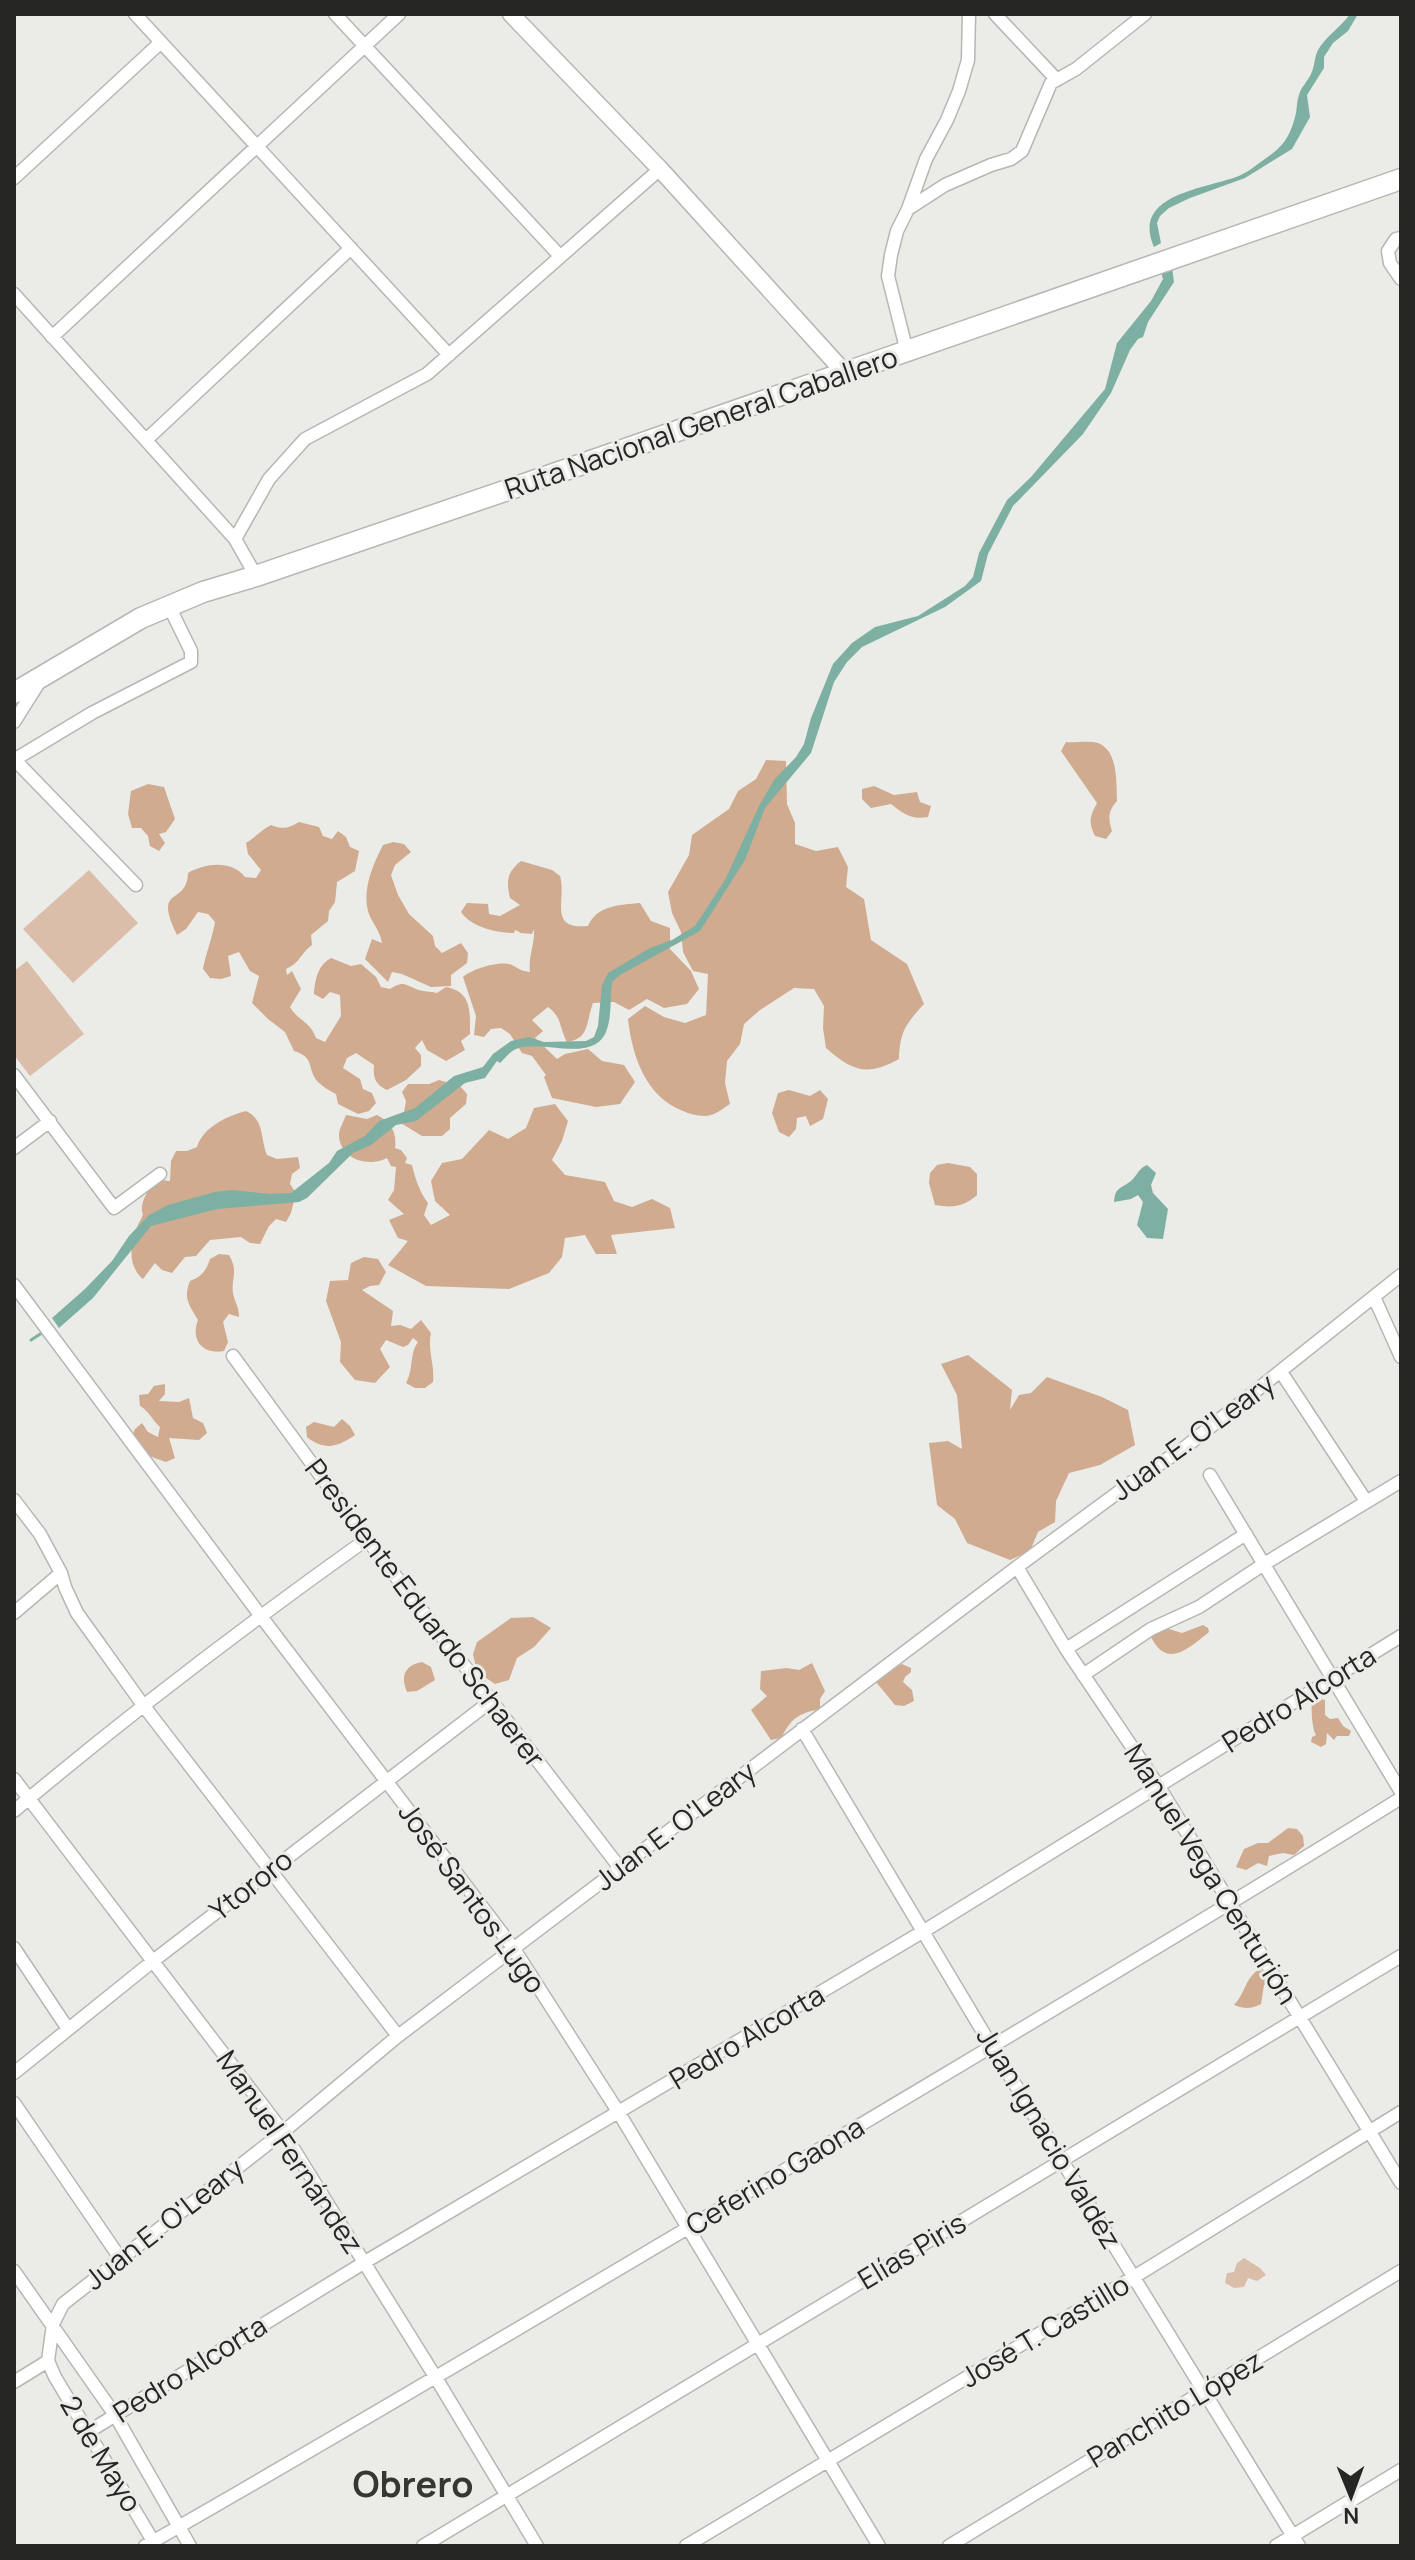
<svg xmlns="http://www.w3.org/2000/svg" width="1415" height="2560" font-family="Manrope,sans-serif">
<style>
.green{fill:#dbbeaa}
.forest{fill:#d0ab8f}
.water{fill:#7db0a2}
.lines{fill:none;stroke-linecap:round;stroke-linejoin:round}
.stream{stroke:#7db0a2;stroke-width:3}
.minor-casing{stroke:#b6b7b3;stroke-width:15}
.tertiary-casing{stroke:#b6b7b3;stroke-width:19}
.trunk-casing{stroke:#b6b7b3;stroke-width:23}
.minor{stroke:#fff;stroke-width:12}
.tertiary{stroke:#fff;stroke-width:16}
.trunk{stroke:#fff;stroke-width:20}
.labels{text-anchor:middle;stroke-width:6;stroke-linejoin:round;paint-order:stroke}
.street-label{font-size:28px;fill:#262624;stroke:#ebece8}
.district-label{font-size:36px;font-weight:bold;fill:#363633;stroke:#ebece8}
</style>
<rect width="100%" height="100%" fill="#ebece8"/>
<!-- green -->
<path class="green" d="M89,870L138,923L73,983L23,929Z
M27,961L84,1034L30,1076L14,1055V971Z
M1244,2258L1260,2268L1266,2275L1257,2281L1248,2278L1244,2287L1234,2288L1225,2283L1227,2273L1234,2272L1237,2263Z"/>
<!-- forest -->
<path class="forest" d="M1066,742C1075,743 1089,740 1098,743C1119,751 1116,784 1117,801C1108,811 1108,818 1112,831L1106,839L1095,836C1088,822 1090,816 1097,803L1061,751Z
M766,760L786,761L787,804L795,823V844L816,851L838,847L848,867L846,887L864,899L871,940L907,964L924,1004C906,1024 900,1031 899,1059C866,1077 853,1071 826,1048L823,1028L824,1006L814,989L794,988L760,1010L744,1024L740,1044L727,1061L725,1083L730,1104C725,1107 719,1112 714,1114C705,1118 692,1115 683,1111C646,1097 632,1056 628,1019L645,1006L664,1017L685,1023L706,1015L708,974L693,971L683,952L681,932L672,913L668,892L689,855L692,835L729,809L738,791L756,779Z
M148,784L164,787L175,819L166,832L159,834L165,843L159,851L150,846L148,836L141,828H132L128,814L131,791Z
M874,786L894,795L917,792L920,802L931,806L928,817C911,820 904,814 891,804L871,808L862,799V789Z
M299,822L319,827L323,836L332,839L338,831L346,837L350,847L359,851L355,871L337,882L335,902L329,911L328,921L311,935L312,945C300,954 300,963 286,969L287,975L292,971L301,989L290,1007C298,1021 310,1021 316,1038L325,1042L341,1016L340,995L330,992L323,999L314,994C315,979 318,965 331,958L351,966L361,964L376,977L381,987L390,989C403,981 404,984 416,989C422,992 431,991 437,993L446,987C472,992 470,1011 470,1034L461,1041L465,1050L446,1061L427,1050L422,1040L415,1048L421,1055V1066L406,1080L387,1090C375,1084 373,1078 374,1065L356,1053L347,1058L343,1068L360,1079L363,1089L372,1093L376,1103L369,1111L358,1114L338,1104L336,1094C330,1091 323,1087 318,1082C306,1068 316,1058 294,1051L285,1032L268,1019L252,1003L259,976L250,971L239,952L228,956L231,976L221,979L210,978L203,969C206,953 212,939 215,922L208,914L198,912L186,929L177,935C152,884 187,907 188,873C206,863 231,860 245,877L256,878L261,870L248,854L246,843C256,837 261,830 271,825C283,830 289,828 299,822Z
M393,842L404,844L411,852L395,865L391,875L398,895L409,914L433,936L435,946L442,953L461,943L468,953L467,963L451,975V986L431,987L402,974L392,972L388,982L365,959L372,939L382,943C380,931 373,924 369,914C361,892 373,864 383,845Z
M521,861L552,870L560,876C567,899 547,930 588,926C597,905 620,905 640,903L651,921L670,928V949L691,971L699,989L687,1004L664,1008L647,999L629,1010L614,1002L593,1003C586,1021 590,1039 567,1042C559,1027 562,1017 548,1007L532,1020L543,1031L535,1038L557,1059L565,1054L588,1049L602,1061L624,1065L635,1082L620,1104L596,1107L552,1098L544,1077L546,1075L532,1056L522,1053L510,1034L501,1028L491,1029L484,1037L474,1035L476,1016L463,977C472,969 501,960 512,965C520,969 521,971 530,972C528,957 535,944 534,929L532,934L521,933L515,930L514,933C496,933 471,927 461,912L467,903L488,904L489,914L500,916L520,905L510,898C506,881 507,872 521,861Z
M439,1080L460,1086L467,1094L466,1104L450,1118V1129L442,1136H422L391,1117L404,1112L406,1101L402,1092L408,1084H429Z
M789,1090L810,1096L820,1090L828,1099L823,1119L810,1126L806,1116L797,1118L796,1129L789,1137L779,1132L772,1113L778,1093Z
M555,1104L568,1121L562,1141L552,1160L565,1175L605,1182L614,1201L632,1207L652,1199L670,1208L675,1228L611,1235L617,1254H596L585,1235L565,1238L562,1257L549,1273L509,1289L426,1286L388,1265L408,1241L398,1238L389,1220L404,1214L388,1200L394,1190L396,1167L391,1166L387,1158C368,1168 338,1159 339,1133C340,1127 344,1121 346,1115L367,1119L377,1115C391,1122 397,1132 395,1148L401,1150L407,1158L405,1163L412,1165C415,1178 420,1193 428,1203L424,1215L431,1225L450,1215L435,1201L431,1181L442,1163L462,1159L489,1130L508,1139L526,1128L534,1108Z
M246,1111C265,1120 260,1138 267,1155L277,1159L298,1157L300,1168L292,1174L290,1184L296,1193L291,1213L286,1222L276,1219L269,1226L260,1244L250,1243L241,1237L210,1240L196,1256L185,1257L172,1273L162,1270L155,1263L143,1279C125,1264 131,1237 141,1219C145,1211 141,1215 142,1206C144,1195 151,1185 160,1180L170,1181L171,1161L176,1151H187L197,1147C203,1127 227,1116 246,1111Z
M948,1163L970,1167L977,1174V1195C964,1207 952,1208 935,1205L929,1183L930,1173L937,1165Z
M219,1254L229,1255C240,1273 229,1281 234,1297C236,1305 239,1307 239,1317L229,1314L223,1322L228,1342L224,1351C203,1355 190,1340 198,1320C189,1305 183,1298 190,1281C202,1276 206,1271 210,1259Z
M364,1257L378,1259L386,1272L379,1285L370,1286L362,1290L393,1311L391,1326L400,1325L411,1329L421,1320L431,1333C427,1349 435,1365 433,1382L425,1388H415L406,1383C414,1369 409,1354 418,1342L413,1338L408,1345L403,1347L386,1340L380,1349L390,1367L375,1383L355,1380L340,1362L341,1342L326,1301L330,1281L348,1280L351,1263Z
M968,1355L1012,1390L1010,1410L1019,1395L1031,1393L1047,1377L1102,1397L1128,1410L1135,1445L1100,1465L1069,1473L1056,1501L1055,1522L1038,1532L1030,1551L1010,1560L967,1543L955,1519L937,1505L929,1443L948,1441L962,1449L957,1395L941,1364Z
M165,1384V1394L159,1401L179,1402L189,1398L193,1418L203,1423L207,1433L199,1440L169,1438L175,1458L166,1462L146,1455L133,1440L134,1430L142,1423L148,1432L158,1437L160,1427C152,1420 149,1411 140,1406L139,1395L148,1394L154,1386Z
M342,1419L350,1426L355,1435C338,1447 324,1451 307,1437L306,1427L314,1422L334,1427Z
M533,1617L551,1628L534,1647L517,1658L509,1680L495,1684L477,1672L473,1654L477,1642L511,1618Z
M1203,1625L1208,1628L1209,1632C1188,1649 1166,1670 1150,1635L1166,1628L1182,1633Z
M422,1662L431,1667L435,1680L417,1691L407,1692C400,1676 405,1665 422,1662Z
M812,1663L825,1691L820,1699V1709C797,1714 792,1718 781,1738L771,1740L751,1710L767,1696L760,1689L761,1671L787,1668L799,1670Z
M902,1664L911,1668V1672L905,1677L903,1682L912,1690L914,1701L904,1706L895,1705L876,1682L879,1675Z
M1316,1698L1325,1700V1715L1330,1719L1338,1718L1343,1726L1351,1731L1349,1736H1337L1334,1740L1327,1733L1326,1744L1321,1747L1311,1742L1312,1737L1316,1735C1312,1730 1311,1708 1312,1701Z
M1288,1828L1297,1829L1303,1836L1304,1846L1294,1855L1283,1853L1269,1856L1267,1866L1258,1863L1246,1870L1236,1867L1244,1849L1258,1843H1268Z
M1258,1970L1267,1972L1272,1980L1264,1985L1261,2004C1251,2009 1245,2009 1234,2005C1246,1992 1245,1979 1258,1970Z"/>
<!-- water -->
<path class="water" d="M1350,14H1358L1348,31L1333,43L1324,57V68L1307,95L1310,117L1292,149L1245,178L1190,198L1169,208L1160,216L1157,223L1161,243L1154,247C1131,195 1203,189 1236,177C1245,174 1254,167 1262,161C1283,147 1290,138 1296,113C1297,107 1297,100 1299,95C1301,87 1308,81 1311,74C1315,66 1314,58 1318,50C1325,37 1341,27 1350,14Z
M1172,267L1174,282L1148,322L1143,337L1138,339L1130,350L1111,393L1083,434L1013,506L988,554L981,581L945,607L862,647L847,662L834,682L811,753L765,808L745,860L700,931L620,975L612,982C610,998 612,1017 606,1032C593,1063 543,1040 519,1048C511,1050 506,1057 500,1063L497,1061L485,1078L465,1083L416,1121L396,1125L371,1145L353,1153L307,1198L299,1202L217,1209L151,1226L93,1298L59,1328L52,1318L85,1289L112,1261L129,1236L149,1215L168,1205L215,1192L233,1190L270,1194L291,1193L329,1163L337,1151L365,1136L379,1121L415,1108L454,1076L483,1067L493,1054L511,1041L529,1037L544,1042L586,1041L594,1037L598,1026L602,985L608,973L650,948L672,940L695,926L725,880L759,806L774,780L796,757L804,744L811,718L833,664L852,643L875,627L918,616L965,586L973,577L979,553L1007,500L1031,477L1105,389L1117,343L1151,301L1163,279L1161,272Z
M1147,1165L1156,1173L1151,1185L1153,1193L1168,1209L1163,1239L1147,1238L1137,1225L1143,1202L1138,1195L1131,1199L1114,1202C1115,1186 1122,1189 1132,1180C1138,1174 1138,1169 1147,1165Z"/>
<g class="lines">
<!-- stream -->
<path class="stream" d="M31,1340L45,1331"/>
<defs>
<path id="minor" d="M135,14L449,355
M335,14L560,256
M995,14L1057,80
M14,178L160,43
M908,209L945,185L991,165L1011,159L1022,151L1051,83L1076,69L1145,14
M1401,238L1396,239L1388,251L1390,263L1401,279
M14,294L235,539L256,576
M52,337L399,14
M907,352L888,276L891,255L897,231L908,209L926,159L947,120L959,91L968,60L969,14
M146,440L351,248
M235,539L269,479L305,439L427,374L660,169
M14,722L38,684
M14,759L136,885
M14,760L92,713L191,662V651L169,606
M14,1075L114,1208L160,1174
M14,1148L50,1121
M14,1285L260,1615L514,1949L619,2113L879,2546
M1374,1297L1401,1357
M233,1356L367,1539L620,1868
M1281,1372L1366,1501
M1210,1475L1401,1792
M14,1500L40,1534L61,1573L65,1587L77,1613L95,1638L143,1705L398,2036
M1017,1567L1066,1649L1159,1787L1401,2183
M14,1613L61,1573
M1066,1649L1246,1534
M1083,1675L1151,1629L1199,1607L1264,1564L1401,1481
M802,1729L992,2047L1299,2546
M14,1779L283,2132L436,2378L537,2546
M14,1811C128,1715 246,1625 367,1539
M14,1948L68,2029
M14,2073L153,1961L491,1701
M14,2103L120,2258
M14,2271L115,2415L190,2546
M48,2361L53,2324L63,2304L283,2132L398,2036L1017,1567L1132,1482L1184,1448L1401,1275
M48,2361L55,2377L156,2546
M14,2382L48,2361
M88,2432L365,2262L924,1931L1401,1636
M145,2546C376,2414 606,2277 835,2140C1024,2027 1214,1915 1401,1798
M423,2546L1401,1956
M686,2546L1134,2277L1401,2112
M949,2546L1401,2271
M1276,2546L1401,2470"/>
<path id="tertiary" d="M511,14L660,169L845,373"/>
<path id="trunk" d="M14,693L141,618L203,592L256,576L522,485L1401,179"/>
</defs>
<!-- minor casing -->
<use href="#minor" class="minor-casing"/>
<!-- tertiary casing -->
<use href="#tertiary" class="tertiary-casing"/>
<!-- trunk casing -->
<use href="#trunk" class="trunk-casing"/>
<!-- minor -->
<use href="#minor" class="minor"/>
<!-- tertiary -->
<use href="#tertiary" class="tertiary"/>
<!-- trunk -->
<use href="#trunk" class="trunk"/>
</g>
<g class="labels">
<!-- street labels -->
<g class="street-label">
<text transform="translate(701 423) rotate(-19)" y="10">Ruta Nacional General Caballero</text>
<text transform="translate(1193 1437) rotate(-36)" y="10">Juan E. O'Leary</text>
<text transform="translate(425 1613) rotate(53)" y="10">Presidente Eduardo Schaerer</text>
<text transform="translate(1299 1699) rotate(-32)" y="10">Pedro Alcorta</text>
<text transform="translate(675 1826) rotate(-37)" y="10">Juan E. O'Leary</text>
<text transform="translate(1211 1874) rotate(58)" y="10">Manuel Vega Centurión</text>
<text transform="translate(251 1885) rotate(-38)" y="10">Ytororo</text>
<text transform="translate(472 1898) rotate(54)" y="10">José Santos Lugo</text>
<text transform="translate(747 2037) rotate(-31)" y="10">Pedro Alcorta</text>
<text transform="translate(1049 2138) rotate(59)" y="10">Juan Ignacio Valdéz</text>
<text transform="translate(290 2152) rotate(56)" y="10">Manuel Fernández</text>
<text transform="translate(775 2176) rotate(-31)" y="10">Ceferino Gaona</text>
<text transform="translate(164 2224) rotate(-38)" y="10">Juan E. O'Leary</text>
<text transform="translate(912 2251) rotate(-31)" y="10">Elías Piris</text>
<text transform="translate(1045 2331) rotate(-31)" y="10">José T. Castillo</text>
<text transform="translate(190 2369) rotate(-32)" y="10">Pedro Alcorta</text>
<text transform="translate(1175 2409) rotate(-31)" y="10">Panchito López</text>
<text transform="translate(101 2454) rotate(59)" y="10">2 de Mayo</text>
</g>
<!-- district labels -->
<g class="district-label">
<text x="413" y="2497">Obrero</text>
</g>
</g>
<!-- border -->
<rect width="1415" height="2560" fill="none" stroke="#262624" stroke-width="32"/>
<!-- north arrow -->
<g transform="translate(1351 2496) rotate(179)" stroke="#ebece8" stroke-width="6" paint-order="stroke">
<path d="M0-6L14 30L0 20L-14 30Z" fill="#262624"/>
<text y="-12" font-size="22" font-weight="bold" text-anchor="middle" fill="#262624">N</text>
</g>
</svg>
